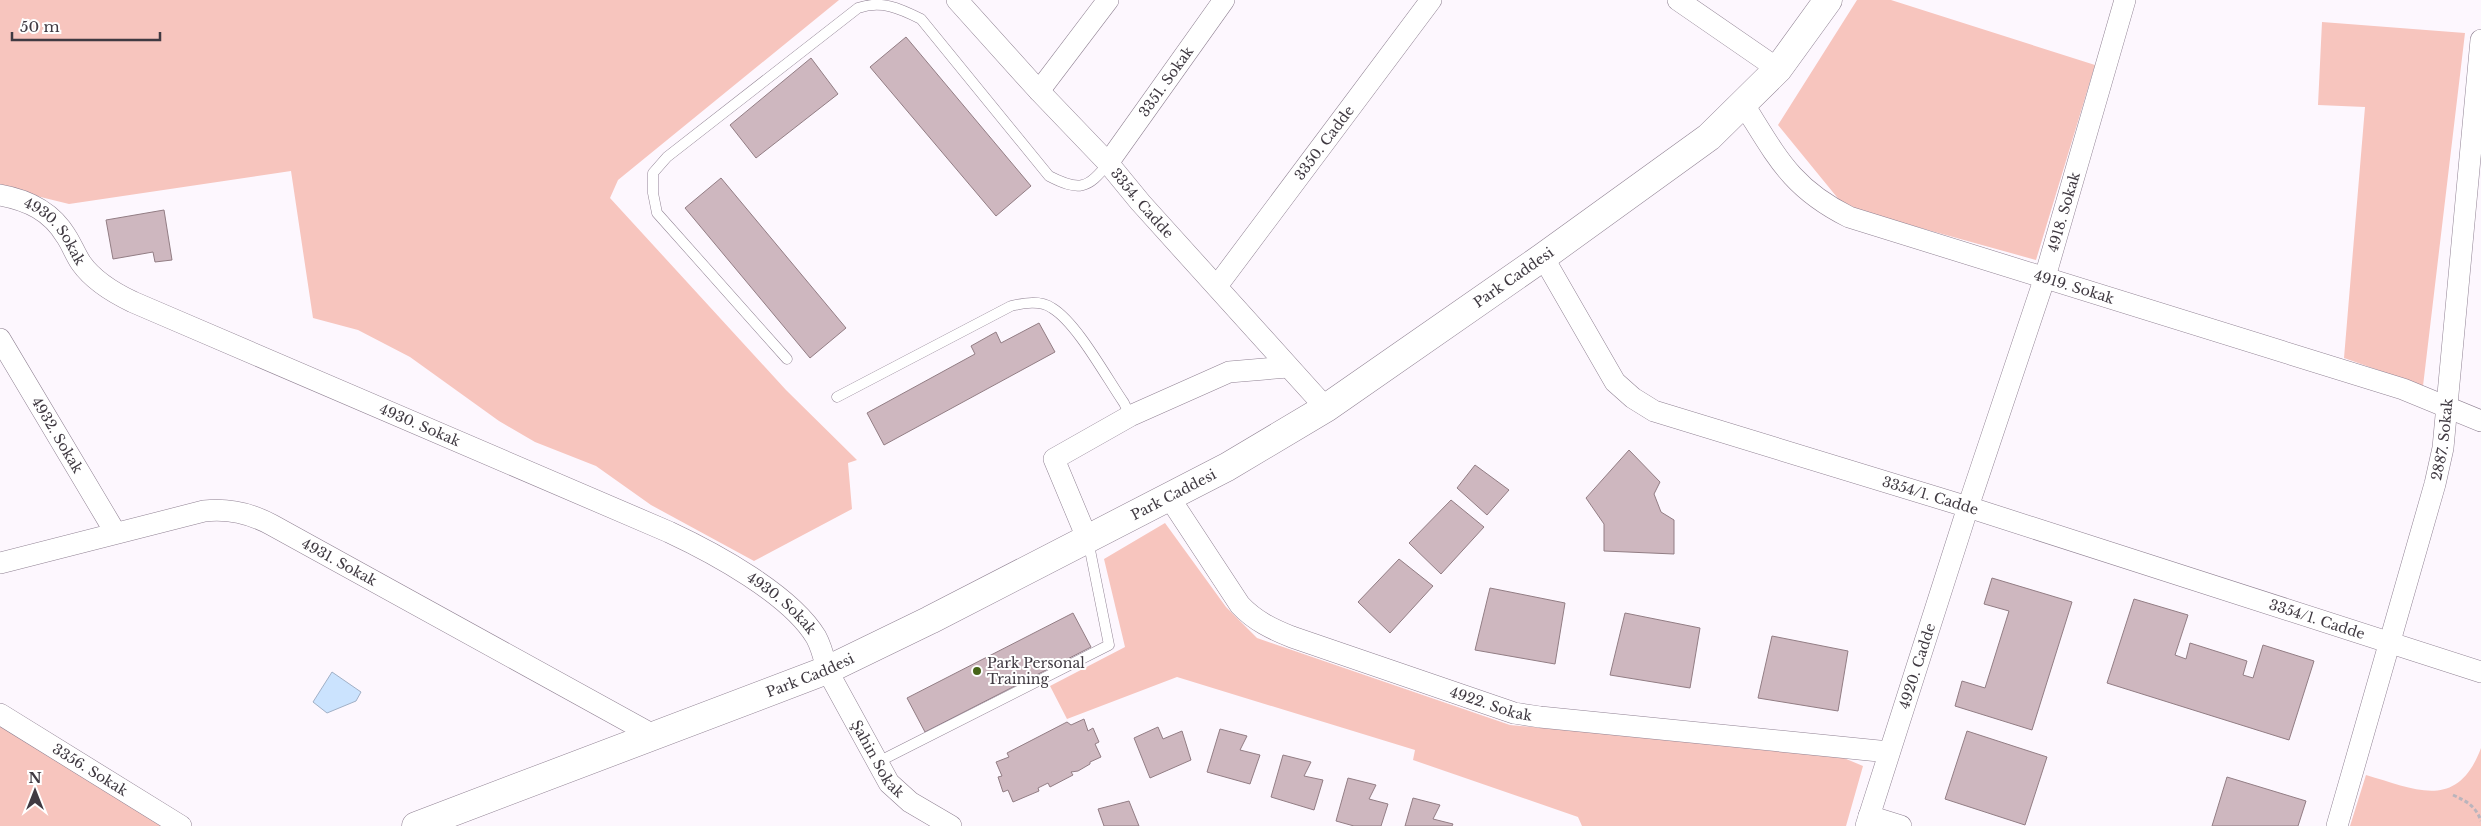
<svg xmlns="http://www.w3.org/2000/svg" width="2481" height="826" font-family="'Libre Baskerville',serif">
<style>
.green{fill:#f7c5be}
.water{fill:#cbe3fe;stroke:#a1b0c6}
.building{fill:#ceb7bf;stroke:#927d84}
.lines{fill:none;stroke-linecap:round;stroke-linejoin:round}
.lane-casing{stroke:#908293;stroke-width:11}
.street-casing{stroke:#908293;stroke-width:22}
.secondary-casing{stroke:#908293;stroke-width:29}
.path{stroke:#bab4bc;stroke-width:3;stroke-dasharray:4 2.5;stroke-linecap:butt}
.lane{stroke:#fff;stroke-width:10}
.street{stroke:#fff;stroke-width:21}
.secondary{stroke:#fff;stroke-width:28}
.poi-dot{fill:#466418;stroke:#fff;stroke-width:2}
.labels{text-anchor:middle;stroke-width:4;stroke-linejoin:round;paint-order:stroke}
.street-label{font-size:14px;fill:#403a42;stroke:#fff}
.poi-label{font-size:14px;fill:#403a42;stroke:#fff;text-anchor:start}
</style>
<rect width="100%" height="100%" fill="#fdf7fe"/>
<!-- green -->
<path class="green" d="M0,0H839L618,180L610,198L786,390L857,460L848,463L852,509L754,561L651,505L596,466L535,442L499,421L410,357L358,330L313,318L291,171L69,204L0,187Z
M1857,0H1891L2095,65L2036,260L1845,207L1778,125Z
M2322,22L2465,33L2423,386L2344,358L2365,107L2318,105Z
M1165,523L1226,607L1257,638L1510,725L1832,753L1863,766L1846,826H1582L1578,817L1413,760L1415,750L1177,677L1067,719L1050,686L1125,647L1104,559Z
M0,723L171,826H0Z
M2481,748V826H2350L2366,775C2415,789 2457,812 2481,748Z"/>
<!-- water -->
<path class="water" d="M332,672L361,692L356,701L327,713L313,702Z"/>
<!-- building -->
<path class="building" d="M906,37L1031,186L996,216L870,67Z
M811,58L838,94L756,158L730,125Z
M721,178L846,328L810,358L685,208Z
M164,210L172,260L155,262L153,252L113,259L106,220Z
M1039,323L1055,352L884,445L867,413L975,354L971,346L996,332L1001,343Z
M1629,450L1660,482L1654,494L1661,512L1674,520V554L1604,551V524L1586,498Z
M1475,465L1509,490L1487,515L1457,488Z
M1451,500L1484,527L1441,574L1409,543Z
M1399,559L1433,586L1390,633L1358,602Z
M1992,578L2072,602L2032,730L1955,706L1962,681L1985,688L2009,611L1984,604Z
M1490,588L1565,603L1555,664L1475,650Z
M2134,599L2188,615L2175,655L2186,659L2190,643L2247,661L2243,675L2253,678L2263,645L2314,661L2289,740L2107,683Z
M1073,613L1091,647L925,732L907,698Z
M1625,613L1700,628L1690,688L1610,675Z
M1772,636L1848,651L1838,711L1758,698Z
M1084,719L1088,731L1093,728L1099,742L1095,744L1101,757L1090,762V764L1078,771L1071,772L1073,775L1050,787L1048,783L1038,788L1039,791L1013,802L1008,790L1003,792L998,777L1002,776L996,762L1009,757L1007,753L1067,722L1071,725Z
M1158,727L1163,739L1182,731L1191,760L1150,778L1134,738Z
M1220,729L1247,736L1240,750L1260,755L1250,784L1207,772Z
M1967,731L2047,757L2025,825L1945,799Z
M1283,755L1311,762L1304,776L1323,780L1314,810L1271,797Z
M2227,777L2306,801L2298,826H2212Z
M1348,778L1376,785L1369,799L1388,804L1381,826H1354L1336,821Z
M1413,798L1440,805L1433,819L1453,824L1452,826H1405Z
M1129,801L1139,826H1104L1098,809Z"/>
<g class="lines">
<defs>
<path id="lane" d="M787,359L657,213L653,193V173L667,157L858,8C881,0 899,8 921,19L1049,176C1078,191 1088,190 1108,163
M837,397L1011,306C1024,303 1040,300 1052,308C1077,323 1106,377 1124,403L1130,416
M878,762L1109,645L1088,540"/>
<g id="street">
<path id="s1" d="M957,0L1039,91L1108,163L1140,202L1326,408"/>
<path d="M1678,0L1778,69"/>
<path d="M1039,91L1108,0"/>
<path id="s2" d="M1744,105C1777,157 1791,188 1849,217L2403,389L2481,421"/>
<path id="s3" d="M1108,163L1224,0"/>
<path id="s4" d="M0,195C28,200 51,211 66,236C72,245 75,254 81,263C93,280 114,293 133,302L669,532C714,553 790,594 816,637C822,648 824,658 827,670L889,783L910,802L951,826"/>
<path id="s5" d="M1543,257L1615,382L1633,398L1654,411L1968,507L2481,672"/>
<path id="s6" d="M1217,286L1431,0"/>
<path id="s7" d="M0,339L115,532"/>
<path id="s8" d="M1169,497L1240,605C1255,621 1272,629 1292,637L1514,713L1540,717L1889,752"/>
<path d="M1087,538L1054,459L1130,416L1229,372L1288,367"/>
<path id="s9" d="M0,563L204,511C229,508 250,513 272,525L653,735"/>
<path id="s10" d="M0,714L181,826"/>
<path d="M1869,816L1901,826"/>
<path id="s11" d="M1866,826L1968,507L2045,277L2125,0"/>
<path id="s12" d="M2337,826L2435,484L2443,448L2481,40"/>
</g>
<g id="secondary">
<path id="s13" d="M416,826L827,670L930,620L1227,467L1326,408L1543,257L1709,137L1778,69L1828,0"/>
</g>
</defs>
<!-- lane casing -->
<use href="#lane" class="lane-casing"/>
<!-- street casing -->
<use href="#street" class="street-casing"/>
<!-- secondary casing -->
<use href="#secondary" class="secondary-casing"/>
<!-- path -->
<path class="path" d="M2453,795C2466,801 2476,806 2481,821"/>
<!-- lane -->
<use href="#lane" class="lane"/>
<!-- street -->
<use href="#street" class="street"/>
<!-- secondary -->
<use href="#secondary" class="secondary"/>
</g>
<!-- markers -->
<circle class="poi-dot" cx="977" cy="671" r="5"/>
<g class="labels">
<!-- street labels -->
<g class="street-label">
<text dy="5" stroke="none"><textPath href="#s3" startOffset="100">3351. Sokak</textPath></text>
<text dy="5" stroke="none"><textPath href="#s6" startOffset="179">3350. Cadde</textPath></text>
<text dy="5" stroke="none"><textPath href="#s1" startOffset="275">3354. Cadde</textPath></text>
<text dy="5" stroke="none"><textPath href="#s11" startOffset="645">4918. Sokak</textPath></text>
<text dy="5" stroke="none"><textPath href="#s4" startOffset="69">4930. Sokak</textPath></text>
<text dy="5" stroke="none"><textPath href="#s13" startOffset="1232">Park Caddesi</textPath></text>
<text dy="5" stroke="none"><textPath href="#s2" startOffset="392">4919. Sokak</textPath></text>
<text dy="5" stroke="none"><textPath href="#s4" startOffset="489">4930. Sokak</textPath></text>
<text dy="5" stroke="none"><textPath href="#s7" startOffset="112">4932. Sokak</textPath></text>
<text dy="5" stroke="none"><textPath href="#s12" startOffset="401">2887. Sokak</textPath></text>
<text dy="5" stroke="none"><textPath href="#s13" startOffset="828">Park Caddesi</textPath></text>
<text dy="5" stroke="none"><textPath href="#s5" startOffset="482">3354/1. Cadde</textPath></text>
<text dy="5" stroke="none"><textPath href="#s9" startOffset="358">4931. Sokak</textPath></text>
<text dy="5" stroke="none"><textPath href="#s4" startOffset="894">4930. Sokak</textPath></text>
<text dy="5" stroke="none"><textPath href="#s5" startOffset="888">3354/1. Cadde</textPath></text>
<text dy="5" stroke="none"><textPath href="#s11" startOffset="168">4920. Cadde</textPath></text>
<text dy="5" stroke="none"><textPath href="#s13" startOffset="422">Park Caddesi</textPath></text>
<text dy="5" stroke="none"><textPath href="#s8" startOffset="401">4922. Sokak</textPath></text>
<text dy="5" stroke="none"><textPath href="#s4" startOffset="1080">Şahin Sokak</textPath></text>
<text dy="5" stroke="none"><textPath href="#s10" startOffset="106">3356. Sokak</textPath></text>
</g>
<!-- poi labels -->
<g class="poi-label">
<text x="987" y="668">Park Personal<tspan x="987" dy="16">Training</tspan></text>
</g>
</g>
<!-- north arrow -->
<g transform="translate(35 791)" stroke="#ffffff" stroke-width="4" paint-order="stroke">
<path d="M0-4L9 19L0 12L-9 19Z" fill="#403a42"/>
<text y="-8" font-size="14" font-weight="bold" text-anchor="middle" fill="#403a42">N</text>
</g>
<!-- scale -->
<path d="M12 32v8h148v-8" fill="none" stroke="#403a42" stroke-width="2.5"/>
<text x="20" y="32" font-size="15" fill="#403a42" stroke="#ffffff" stroke-width="4" paint-order="stroke">50 m</text>
</svg>
